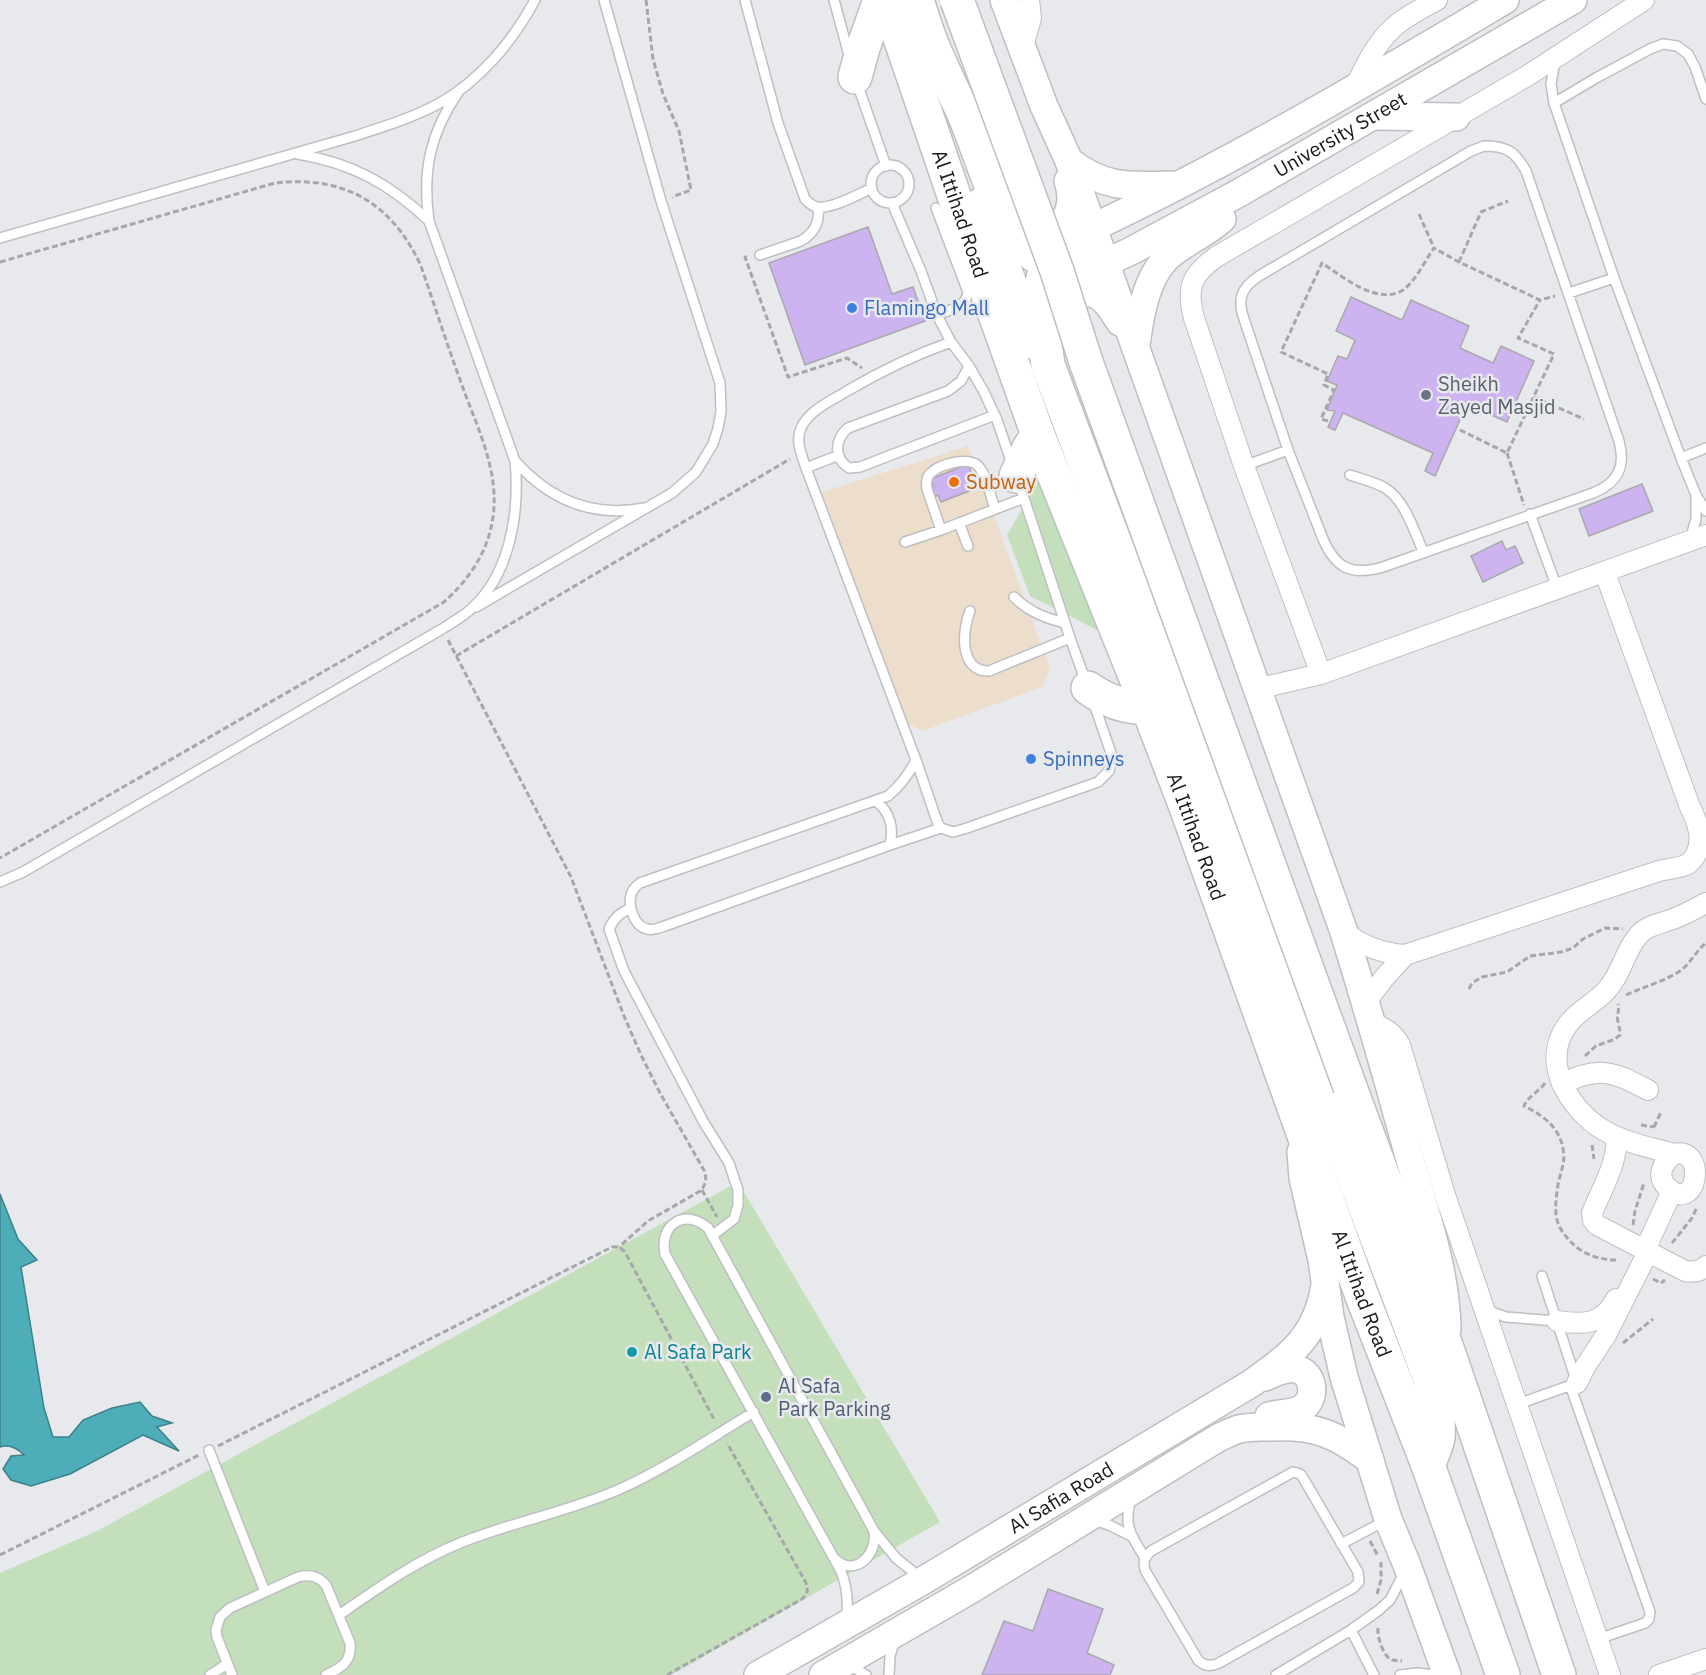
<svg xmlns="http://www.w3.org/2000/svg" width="1706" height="1675" font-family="'IBM Plex Sans',sans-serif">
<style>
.commercial{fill:#edddcb}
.green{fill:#c3e0bb}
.water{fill:#4dadb9;stroke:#3d8189;stroke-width:1.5}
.building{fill:#ceb3f1;stroke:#aaa8ab;stroke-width:1.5}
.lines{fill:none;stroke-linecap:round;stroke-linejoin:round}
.lane-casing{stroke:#bebfc2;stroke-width:12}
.street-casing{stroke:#bebfc2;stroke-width:22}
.secondary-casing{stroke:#bebfc2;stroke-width:30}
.highway-casing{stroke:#bebfc2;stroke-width:36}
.path{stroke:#a6a7aa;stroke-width:3;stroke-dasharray:6 3;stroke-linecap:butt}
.lane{stroke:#fff;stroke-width:9}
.street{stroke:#fff;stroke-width:20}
.secondary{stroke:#fff;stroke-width:27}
.highway{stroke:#fff;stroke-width:33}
.highway-bridge-casing{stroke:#bebfc2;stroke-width:36;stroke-linecap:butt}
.highway-bridge{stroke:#fff;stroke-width:33}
.shop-dot{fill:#3f7fe0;stroke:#e8e9ed;stroke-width:2}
.worship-dot{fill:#6b7280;stroke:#e8e9ed;stroke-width:2}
.food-dot{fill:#e8710a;stroke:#e8e9ed;stroke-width:2}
.culture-dot{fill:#0f9aa8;stroke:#e8e9ed;stroke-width:2}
.service-dot{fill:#5c6f8a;stroke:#e8e9ed;stroke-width:2}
.labels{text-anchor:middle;stroke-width:5;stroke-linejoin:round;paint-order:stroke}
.street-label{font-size:20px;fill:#18191a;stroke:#e8e9ed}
.shop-label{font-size:20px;fill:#366cbe;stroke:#e8e9ed;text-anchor:start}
.worship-label{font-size:20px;fill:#5b616d;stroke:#e8e9ed;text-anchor:start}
.food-label{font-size:20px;fill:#c56008;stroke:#e8e9ed;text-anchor:start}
.culture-label{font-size:20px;fill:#0d838f;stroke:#e8e9ed;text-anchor:start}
.service-label{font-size:20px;fill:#4e5e75;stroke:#e8e9ed;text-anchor:start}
</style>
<rect width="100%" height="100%" fill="#e8e9ed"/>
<!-- commercial -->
<path class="commercial" d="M968,446L1050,668L1042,687L922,731L907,723L822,492Z"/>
<!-- green -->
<path class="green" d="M1043,473L1103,633L1030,596L1007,535Z
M738,1182L940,1522L671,1675H0V1573L97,1531Z"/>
<!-- water -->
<path class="water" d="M0,1194L18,1239L37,1260L21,1267L44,1408L53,1437H69L83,1420L112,1408L140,1402L152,1416L172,1423L157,1427L179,1451L143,1435L70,1474L31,1486L11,1480L3,1469L11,1456L24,1455C17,1448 9,1444 0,1447Z"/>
<!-- building -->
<path class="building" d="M868,227L892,294L913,287L925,321L805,365L769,263Z
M1351,297L1402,320L1411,300L1469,326L1460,348L1493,363L1501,346L1534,361L1507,422L1467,404L1435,476L1425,471L1433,453L1343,413L1335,430L1328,427L1335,411L1327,410L1337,385L1327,381L1338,356L1347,359L1355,340L1336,331Z
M968,464L977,488L941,502L938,495L933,497L930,487L934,486L931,479Z
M1642,484L1653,511L1589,536L1579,509Z
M1502,541L1506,550L1515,546L1523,563L1483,582L1471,556Z
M1048,1589L1103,1609L1087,1653L1114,1665L1110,1675H982L1004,1621L1033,1631Z"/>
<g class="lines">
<defs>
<path id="lane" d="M745,0L778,123L805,199C809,203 812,206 817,207C830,210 859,194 872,188
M834,0L850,59
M1555,61L1551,84L1554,103L1614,278L1681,458L1696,495L1706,511
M857,83L886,166
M1554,103L1596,78L1650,49L1663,44L1677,46L1688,54L1695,67L1706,99
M1484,146C1506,146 1515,151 1526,171L1619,441C1626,467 1618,483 1593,493L1383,567C1352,576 1336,569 1323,539L1288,450L1244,319C1237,299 1241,288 1259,276L1471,151Z
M298,154C352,163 390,184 429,221
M871 184a19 19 0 1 1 38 0a19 19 0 1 1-38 0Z
M892,203L921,271L937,315L951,342L969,366L984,392L997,420L1012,464
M936,208L968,292C967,307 949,310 937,315
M0,238L355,136C382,127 412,118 438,104C479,82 513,41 535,0
M760,255L801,241C814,233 820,223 818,208
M1569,293L1614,278
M969,366L961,381L948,391L848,428C835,439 833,458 849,468L860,467L995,415
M1681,458L1706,448
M515,461C549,499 592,518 644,508
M1244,466L1288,450
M806,468L839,455
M1350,475C1362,479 1375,482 1385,488C1406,501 1414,532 1424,553
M1018,480L1070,638L1086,682
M1530,514L1557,588
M959,523L968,546
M941,530L927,489C926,483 926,476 932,472C941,464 967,457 977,465C986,472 991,498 995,509
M1690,540L1696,519V498
M905,542L941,530L1024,498
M1014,597C1029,612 1045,618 1065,623
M476,607L672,493L696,472L713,444L718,428L721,412L720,383L661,201L604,0
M970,611C962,630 959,672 989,671L1070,638
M916,760C909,774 900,786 888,796L640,883C636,886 632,890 631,895C628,906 634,926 647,929C652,930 657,929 662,927L890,845L941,828L953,832L964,829L1098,782L1109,771L1112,756L1093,701
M876,801C890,812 894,828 890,845
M941,828L938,824L916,760L806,468C802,456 795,441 801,428C809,410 831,401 847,391C881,371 914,355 951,342
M0,882L23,872L442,629C450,624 458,619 465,614C510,580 520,513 515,461L429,221C422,171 430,133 459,91
M631,908C620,913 614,918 609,929L624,971L703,1121L729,1163L738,1190V1205L734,1219L713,1235
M1486,1310L1506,1317L1557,1321
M1570,1385L1650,1612L1649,1619L1645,1623L1598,1639
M1518,1404L1577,1383L1542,1276
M209,1450L265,1592
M1293,1472L1300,1474L1302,1476L1358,1572L1359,1582L1353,1588L1219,1663C1211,1667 1204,1666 1198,1660L1146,1572C1142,1563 1144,1557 1151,1551Z
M1131,1499C1123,1525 1131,1536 1145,1558
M1094,1520L1109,1525L1131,1536
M1341,1544L1387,1520
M836,1560C856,1577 878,1554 874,1531
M339,1615C378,1588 416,1561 460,1543C512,1522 568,1512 620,1489C667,1468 710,1438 754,1412
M846,1619C849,1602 847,1587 841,1571L665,1254C659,1224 685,1208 708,1228L874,1531L896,1558L922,1579
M1351,1630L1374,1675
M849,1665L866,1675
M210,1675L227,1664
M232,1675L217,1637L216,1630L220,1617L230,1608L298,1577C310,1574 318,1576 326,1585L350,1643C352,1662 341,1668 326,1675
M889,1675L890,1656L895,1639
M1276,1675L1351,1630L1379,1610L1390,1600L1404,1573
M1400,1675L1417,1673L1435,1675"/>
<path id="street" d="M1022,50L1031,18L1029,0
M1354,89C1366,65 1377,39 1400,22C1411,14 1424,7 1437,0
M1321,674L1244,466L1194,318C1186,288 1191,275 1216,257L1527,76L1644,0
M1256,689L1321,674L1706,535
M1344,932C1363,946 1381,953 1405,955L1659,871C1668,869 1680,868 1688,864C1706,849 1700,826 1690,807L1605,573
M1366,1002L1384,978L1405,955
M1371,1022C1384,1028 1393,1032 1400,1045L1445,1195L1610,1675
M1562,1084C1599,1065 1614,1072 1648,1090
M1617,1137C1616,1167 1603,1186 1592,1213L1593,1220L1597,1225L1685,1271C1693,1272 1700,1272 1706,1266
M1674,1154C1662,1163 1655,1177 1669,1189C1699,1213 1706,1145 1674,1154C1652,1148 1626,1143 1605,1131C1573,1112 1543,1069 1563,1032C1572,1014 1591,1006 1605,992C1621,976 1624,953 1637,937C1646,925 1660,924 1673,919C1684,915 1695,909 1706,903
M1645,1250L1672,1191
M1557,1321C1583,1325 1603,1325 1616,1299
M1577,1383L1585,1367L1606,1335L1648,1252
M1659,1675L1706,1659"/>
<g id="secondary">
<path d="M1004,0L1044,106L1069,161L1344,932C1367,1007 1389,1083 1410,1160C1426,1215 1446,1271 1447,1329"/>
<path d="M1373,116L1456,117"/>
<path d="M1069,161C1105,189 1129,186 1172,185"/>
<path d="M1025,225C1058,241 1079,213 1068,181"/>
<path d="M1092,228C1234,161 1370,80 1505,0"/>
<path id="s1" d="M1105,263L1131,251L1239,193L1573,0"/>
<path d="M1059,319C1064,305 1076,288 1094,294C1105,297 1114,313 1120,322"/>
<path d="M1136,345C1140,315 1146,275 1171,254C1187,241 1207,233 1222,219"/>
<path d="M1301,1152L1303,1178L1322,1260L1330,1317L1344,1377L1388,1519L1407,1565L1447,1675"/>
<path d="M1265,1377C1274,1373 1286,1367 1296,1369C1315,1373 1317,1400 1301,1409C1292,1414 1279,1413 1269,1416"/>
<path id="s2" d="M758,1675L924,1580L1252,1383C1292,1354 1317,1336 1325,1285"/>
<path d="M823,1675L970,1590L1218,1438C1225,1435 1232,1431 1239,1429C1249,1426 1261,1427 1272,1427C1315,1425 1336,1434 1370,1460"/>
</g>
<g id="highway">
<path id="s3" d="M887,0L986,289L1038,435L1148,708L1186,807L1301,1127L1362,1296L1428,1465L1503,1675"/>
<path d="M917,0C921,13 925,26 930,39C939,63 951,86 962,110C980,148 1000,231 1034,255C1055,270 1081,268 1105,263"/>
<path d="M855,77L863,48L880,0"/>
<path d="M982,204L1018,307L1036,343"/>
<path d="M1092,228C1024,259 1040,304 1048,365L1429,1376C1434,1395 1440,1418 1438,1438C1436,1447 1432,1456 1428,1465"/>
<path d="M1016,476L1029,448L1038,435"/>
<path d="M1088,688C1108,702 1125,707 1148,708"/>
<path d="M1350,1087L1448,1351L1559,1675"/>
</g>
</defs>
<!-- lane casing -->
<use href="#lane" class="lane-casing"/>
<!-- street casing -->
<use href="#street" class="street-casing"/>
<!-- secondary casing -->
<use href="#secondary" class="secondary-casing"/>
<!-- highway casing -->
<use href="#highway" class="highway-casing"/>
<!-- path -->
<path class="path" d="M646,0L653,59L663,94L679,131L691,190L672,197
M1419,214L1434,248
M747,257H745L788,377L847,358L862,368
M0,262L275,183C344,175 392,203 421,266C435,307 448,347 463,388C472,413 484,439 490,466C503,521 485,565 444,602L0,858
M1459,262L1481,212L1508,201
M1534,397L1584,419
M1328,421L1321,419L1334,390L1324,385L1328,374L1281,352L1322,263C1343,277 1378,306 1403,290C1415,282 1426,259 1434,248L1459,262L1540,300L1555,296
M1460,430L1507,453L1554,354L1518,338L1540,300
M1507,453L1524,505
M448,640L571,877L624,1016L641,1055L660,1093L705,1172L706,1181L702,1190L648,1221L619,1247
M456,656L790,459
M1469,989L1472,983L1482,977L1507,972L1530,956L1561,952L1573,948L1583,939L1605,928L1623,929
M1626,995C1641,988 1667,980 1680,971C1690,964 1696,951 1706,943
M1585,1056L1596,1046L1615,1039L1620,1035C1620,1029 1619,1027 1618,1022C1616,1015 1620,1011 1618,1004
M1545,1083C1539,1092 1528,1096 1524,1106C1543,1115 1560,1128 1563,1149C1566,1163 1560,1172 1558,1185C1556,1198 1554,1211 1558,1223C1559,1227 1562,1231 1565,1235C1577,1252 1596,1260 1617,1260
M1641,1125L1654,1127
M1654,1127L1661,1112
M1592,1145L1594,1159
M702,1190L717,1217
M1633,1225L1635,1211L1644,1183
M1672,1243L1692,1218L1697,1207
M1653,1279L1661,1283L1665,1280
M1623,1343L1653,1319
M218,1446L612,1247H619L625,1252L715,1421
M1370,1541L1378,1556
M0,1555L199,1455
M1377,1594L1381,1580V1562
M1378,1628C1377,1636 1383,1657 1392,1660C1393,1660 1402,1661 1402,1661
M667,1675L802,1599C808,1594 809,1588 805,1581L727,1443"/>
<!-- lane -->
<use href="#lane" class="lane"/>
<!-- street -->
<use href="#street" class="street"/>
<!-- secondary -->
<use href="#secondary" class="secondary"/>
<!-- highway -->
<use href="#highway" class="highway"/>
<defs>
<path id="highway-bridge" d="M957,0L1057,271L1086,362L1127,475L1350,1087"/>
</defs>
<!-- highway-bridge casing -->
<use href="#highway-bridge" class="highway-bridge-casing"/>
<!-- highway-bridge -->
<use href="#highway-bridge" class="highway-bridge"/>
</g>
<!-- markers -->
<g class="shop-dot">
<circle cx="852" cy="308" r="6"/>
<circle cx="1031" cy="759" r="6"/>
</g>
<circle class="worship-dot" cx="1426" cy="395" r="6"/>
<circle class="food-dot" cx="954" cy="482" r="6"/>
<circle class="culture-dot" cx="632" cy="1352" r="6"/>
<circle class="service-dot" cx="766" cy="1397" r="6"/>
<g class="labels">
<!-- street labels -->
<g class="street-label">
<text dy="7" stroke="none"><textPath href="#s1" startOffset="268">University Street</textPath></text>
<text dy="7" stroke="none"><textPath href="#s3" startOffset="226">Al Ittihad Road</textPath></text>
<text dy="7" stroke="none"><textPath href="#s3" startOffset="892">Al Ittihad Road</textPath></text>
<text dy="7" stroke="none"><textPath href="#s3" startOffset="1378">Al Ittihad Road</textPath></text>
<text dy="7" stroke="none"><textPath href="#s2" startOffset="351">Al Safia Road</textPath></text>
</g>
<!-- shop labels -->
<g class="shop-label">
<text x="864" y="315">Flamingo Mall</text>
<text x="1043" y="766">Spinneys</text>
</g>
<!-- worship labels -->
<g class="worship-label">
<text x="1438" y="391">Sheikh<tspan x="1438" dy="23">Zayed Masjid</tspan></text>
</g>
<!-- food labels -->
<g class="food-label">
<text x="966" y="489">Subway</text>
</g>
<!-- culture labels -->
<g class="culture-label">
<text x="644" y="1359">Al Safa Park</text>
</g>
<!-- service labels -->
<g class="service-label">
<text x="778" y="1393">Al Safa<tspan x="778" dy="23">Park Parking</tspan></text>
</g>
</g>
</svg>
